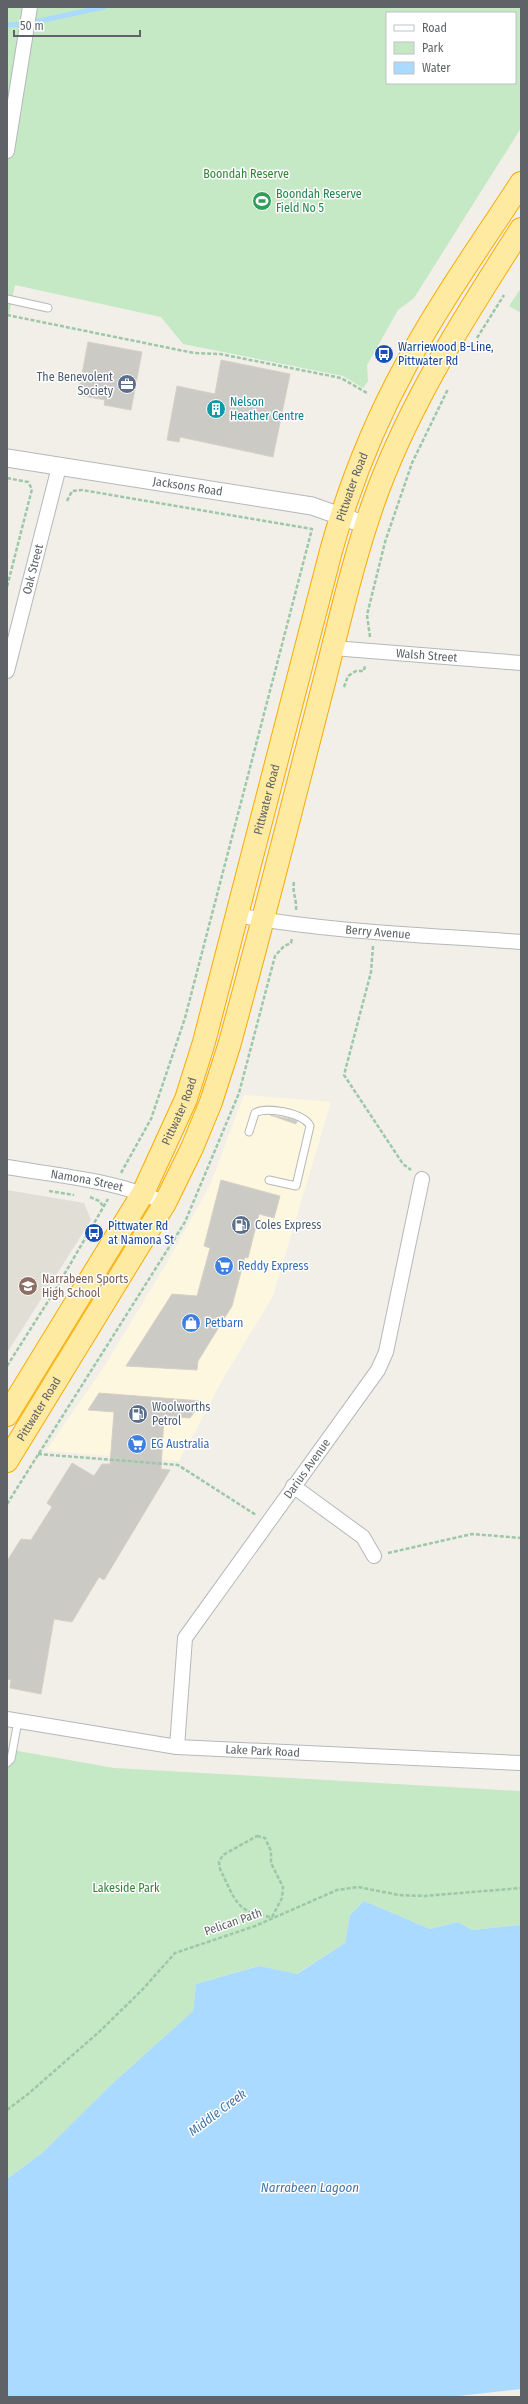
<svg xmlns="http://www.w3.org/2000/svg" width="528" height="2404" font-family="'Fira Sans Condensed',sans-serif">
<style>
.commercial{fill:#fef7e0}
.education{fill:#e1ded6}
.green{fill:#c5e8c5;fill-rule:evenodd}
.water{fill:#aadaff}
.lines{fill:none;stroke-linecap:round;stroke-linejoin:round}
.stream{stroke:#aadaff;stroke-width:5}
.building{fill:#cccac5;stroke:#d6d1c6}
.service-casing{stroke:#b5b8bc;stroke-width:9}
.minor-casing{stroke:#b5b8bc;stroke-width:16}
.tertiary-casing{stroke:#b5b8bc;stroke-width:19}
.trunk-casing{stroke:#f9ab00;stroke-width:24}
.path{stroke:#9cc7a9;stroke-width:2.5;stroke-dasharray:4 2;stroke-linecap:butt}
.service{stroke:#fff;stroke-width:7}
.minor{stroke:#fff;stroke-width:14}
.tertiary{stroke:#fff;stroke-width:17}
.trunk{stroke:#feeaa1;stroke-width:22}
.labels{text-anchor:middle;stroke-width:3;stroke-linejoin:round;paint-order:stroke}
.park-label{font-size:12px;fill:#348238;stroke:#fff}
.leisure-label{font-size:12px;fill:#27864d;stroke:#fff;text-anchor:start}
.transit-label{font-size:12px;fill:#164399;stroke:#fff;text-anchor:start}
.service-label{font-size:12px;fill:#4e5e75;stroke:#fff;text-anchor:start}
.culture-label{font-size:12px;fill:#0d838f;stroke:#fff;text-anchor:start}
.street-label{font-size:12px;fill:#5f6368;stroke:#fff}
.shop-label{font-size:12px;fill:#366cbe;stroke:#fff;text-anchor:start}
.education-label{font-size:12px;fill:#785e54;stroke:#fff;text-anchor:start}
.water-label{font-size:13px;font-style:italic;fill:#4174aa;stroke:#fff}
</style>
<rect width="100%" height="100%" fill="#f1efe8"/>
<!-- commercial -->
<path class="commercial" d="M244,1095L331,1102L273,1296L224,1377L179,1461L46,1451L104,1367L165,1266L210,1185Z"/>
<!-- education -->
<path class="education" d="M7,1190L84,1203L91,1220L7,1353Z"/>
<!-- green -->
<path class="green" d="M7,7H521V128L414,298L398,310L367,365L368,381L363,388L343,376L183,344L161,317L15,285L7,324ZM387,13H515V83H387Z
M521,288V313L509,306Z
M7,1749L114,1768L521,1791V1925L472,1930L458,1922L430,1929L364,1901L350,1915L345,1943L296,1974L258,1966L196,1984L193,2011L113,2083L42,2153L7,2179Z"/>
<!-- water -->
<path class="water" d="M364,1901L430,1929L458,1922L472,1930L521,1925V2389L450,2397H7V2179L42,2153L113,2083L193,2011L196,1984L259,1966L297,1974L345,1943L350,1915Z"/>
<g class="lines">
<!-- stream -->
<path class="stream" d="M7,25L25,24L104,7"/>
</g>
<!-- building -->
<path class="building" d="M88,342L142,352L131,410L104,405L105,400L78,395Z
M221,360L290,374L273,457L180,437L179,442L167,440L177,386L215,394Z
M270,1115L291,1119L297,1121L296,1124Z
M221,1180L280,1196L274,1218L259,1214L248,1258L245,1257L232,1306L198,1361L197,1370L126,1366L172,1294L197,1296L210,1248L204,1246Z
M99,1393L202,1401L190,1418L164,1416L161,1469L170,1470L104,1580L99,1577L72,1622L54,1619L41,1694L10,1688L11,1680L7,1679V1561L21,1539L31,1540L52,1507L47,1503L72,1463L94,1476L102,1464H110L114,1412L88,1410Z"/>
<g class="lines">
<defs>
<path id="service" d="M7,299L48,308
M249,1132L255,1113C266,1106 304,1113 310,1126L296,1186L269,1180
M7,1763L11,1759L18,1721"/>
<g id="minor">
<path d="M7,151L30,7"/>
<path id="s1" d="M333,648L521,663"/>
<path id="s2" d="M7,671L59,467"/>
<path id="s3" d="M236,915C328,932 427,935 521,942"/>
<path id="s4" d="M7,1167C60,1176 116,1180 165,1203"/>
<path d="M293,1486L363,1537L374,1556"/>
<path id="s5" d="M7,1719L177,1747L521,1763"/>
<path id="s6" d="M177,1747L185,1638L378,1370L386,1352L422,1179"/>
</g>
<g id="tertiary">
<path id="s7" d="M7,458L312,506L366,525"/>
</g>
<g id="trunk">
<path id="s8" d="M7,1415L143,1193L186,1099L204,1042L331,551C349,486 374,424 406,365C440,302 482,243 521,183"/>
<path id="s9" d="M7,1461L165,1203L192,1148L211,1102L229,1046C261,930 290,814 320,698C338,629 353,557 378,490C413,397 467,313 521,229"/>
</g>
</defs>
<!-- service casing -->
<use href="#service" class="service-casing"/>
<!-- minor casing -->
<use href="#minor" class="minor-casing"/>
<!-- tertiary casing -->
<use href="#tertiary" class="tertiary-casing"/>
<!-- trunk casing -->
<use href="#trunk" class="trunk-casing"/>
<!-- path -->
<path class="path" d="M7,315L194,353L220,354L341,378L367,393
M477,338L504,295
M7,478L28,482L32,489L7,587
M67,501L72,491L82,490L312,529L185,1018L151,1119L121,1173
M370,637L367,615L385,542L412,463L448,389
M344,687L348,676L356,671H364L365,665
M294,882C292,892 297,900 296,910
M373,946L371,972L344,1075L403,1164L411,1170
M49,1191L74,1195
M90,1197L99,1201L104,1207
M7,1366L54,1292L108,1199
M38,1454L178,1465L256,1515
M7,1504L185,1222L239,1093L275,956L284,946L291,943L292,938
M388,1553L472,1534L521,1538
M257,1836L265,1838L271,1851V1863L283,1887L282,1898L272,1917C236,1914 235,1899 220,1869L219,1862L223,1855Z
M7,2110L28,2094L99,2032L143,1989L175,1953L255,1926L337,1890L358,1887L399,1895L425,1896L521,1888"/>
<!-- service -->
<use href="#service" class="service"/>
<!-- minor -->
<use href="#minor" class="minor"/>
<!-- tertiary -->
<use href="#tertiary" class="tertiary"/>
<!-- trunk -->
<use href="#trunk" class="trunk"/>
</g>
<!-- icons -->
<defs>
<symbol id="stadium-disc" viewBox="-11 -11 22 22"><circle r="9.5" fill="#2e9e5b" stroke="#fff"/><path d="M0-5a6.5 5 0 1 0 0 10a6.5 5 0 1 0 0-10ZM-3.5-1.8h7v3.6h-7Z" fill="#fff"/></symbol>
<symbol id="bus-disc" viewBox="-11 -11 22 22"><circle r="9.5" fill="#1a4fb4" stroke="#fff"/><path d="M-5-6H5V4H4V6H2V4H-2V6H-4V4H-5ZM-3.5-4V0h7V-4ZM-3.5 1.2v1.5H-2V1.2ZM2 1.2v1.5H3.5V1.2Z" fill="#fff"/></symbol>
<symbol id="office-disc" viewBox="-11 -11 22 22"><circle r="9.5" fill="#5c6f8a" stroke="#fff"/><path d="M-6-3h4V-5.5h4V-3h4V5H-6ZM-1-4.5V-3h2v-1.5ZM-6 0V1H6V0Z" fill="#fff"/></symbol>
<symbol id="building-disc" viewBox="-11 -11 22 22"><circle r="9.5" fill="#0f9aa8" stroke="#fff"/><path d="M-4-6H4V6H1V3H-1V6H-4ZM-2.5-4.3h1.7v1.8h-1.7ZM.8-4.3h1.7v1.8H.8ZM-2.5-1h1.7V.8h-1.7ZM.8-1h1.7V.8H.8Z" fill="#fff"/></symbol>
<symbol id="fuel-disc" viewBox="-11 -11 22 22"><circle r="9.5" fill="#5c6f8a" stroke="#fff"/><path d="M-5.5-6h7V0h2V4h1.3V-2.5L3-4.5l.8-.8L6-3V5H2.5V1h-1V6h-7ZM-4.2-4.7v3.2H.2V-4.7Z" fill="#fff"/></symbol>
<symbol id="supermarket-disc" viewBox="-11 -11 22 22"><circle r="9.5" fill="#3f7fe0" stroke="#fff"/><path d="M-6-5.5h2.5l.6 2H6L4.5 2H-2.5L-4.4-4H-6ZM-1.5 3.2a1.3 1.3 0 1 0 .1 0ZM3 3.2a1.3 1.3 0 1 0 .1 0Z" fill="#fff"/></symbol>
<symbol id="school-disc" viewBox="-11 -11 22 22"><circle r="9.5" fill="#8d6e63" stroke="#fff"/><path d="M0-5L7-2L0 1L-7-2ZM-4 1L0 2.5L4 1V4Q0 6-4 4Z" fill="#fff"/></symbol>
<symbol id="shop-disc" viewBox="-11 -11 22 22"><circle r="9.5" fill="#3f7fe0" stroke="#fff"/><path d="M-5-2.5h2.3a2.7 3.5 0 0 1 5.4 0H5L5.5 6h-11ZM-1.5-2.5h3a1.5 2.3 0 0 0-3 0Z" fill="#fff"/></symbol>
</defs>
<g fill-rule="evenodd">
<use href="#stadium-disc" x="251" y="190" width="22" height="22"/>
<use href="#bus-disc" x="373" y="343" width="22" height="22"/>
<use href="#office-disc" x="116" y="373" width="22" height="22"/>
<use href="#building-disc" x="205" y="398" width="22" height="22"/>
<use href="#fuel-disc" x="230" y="1214" width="22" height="22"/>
<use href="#bus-disc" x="83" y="1222" width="22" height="22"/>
<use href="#supermarket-disc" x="213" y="1255" width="22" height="22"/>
<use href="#school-disc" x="17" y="1275" width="22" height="22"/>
<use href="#shop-disc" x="180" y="1312" width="22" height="22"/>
<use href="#fuel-disc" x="127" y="1403" width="22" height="22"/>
<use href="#supermarket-disc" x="126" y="1433" width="22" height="22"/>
</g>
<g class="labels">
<!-- park labels -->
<g class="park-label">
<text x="246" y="178">Boondah Reserve</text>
<text x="126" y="1892">Lakeside Park</text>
</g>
<!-- leisure labels -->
<g class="leisure-label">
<text x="276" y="198">Boondah Reserve<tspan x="276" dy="14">Field No 5</tspan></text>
</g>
<!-- transit labels -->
<g class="transit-label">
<text x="398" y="351">Warriewood B-Line,<tspan x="398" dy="14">Pittwater Rd</tspan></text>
<text x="108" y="1230">Pittwater Rd<tspan x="108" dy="14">at Namona St</tspan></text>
</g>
<!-- service labels -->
<g class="service-label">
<text x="113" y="381" text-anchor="end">The Benevolent<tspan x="113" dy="14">Society</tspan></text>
<text x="255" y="1229">Coles Express</text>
<text x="152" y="1411">Woolworths<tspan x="152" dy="14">Petrol</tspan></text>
</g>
<!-- culture labels -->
<g class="culture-label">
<text x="230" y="406">Nelson<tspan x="230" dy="14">Heather Centre</tspan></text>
</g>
<!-- street labels -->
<g class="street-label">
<text dy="4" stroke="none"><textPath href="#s7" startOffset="183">Jacksons Road</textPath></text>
<text dy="4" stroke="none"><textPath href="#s8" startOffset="998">Pittwater Road</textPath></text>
<text dy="4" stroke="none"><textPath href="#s2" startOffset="105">Oak Street</textPath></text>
<text dy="4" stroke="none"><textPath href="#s1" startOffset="94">Walsh Street</textPath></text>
<text dy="4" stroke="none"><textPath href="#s8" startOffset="674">Pittwater Road</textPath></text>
<text dy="4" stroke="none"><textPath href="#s3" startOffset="143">Berry Avenue</textPath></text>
<text dy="4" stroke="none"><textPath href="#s8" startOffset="350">Pittwater Road</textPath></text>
<text dy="4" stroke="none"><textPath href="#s4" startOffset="81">Namona Street</textPath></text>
<text dy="4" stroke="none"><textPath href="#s9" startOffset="61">Pittwater Road</textPath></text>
<text dy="4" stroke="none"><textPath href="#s6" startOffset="318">Darius Avenue</textPath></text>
<text dy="4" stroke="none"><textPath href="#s5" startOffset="258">Lake Park Road</textPath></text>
<text transform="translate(233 1922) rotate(-19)" y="4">Pelican Path</text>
</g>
<!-- shop labels -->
<g class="shop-label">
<text x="238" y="1270">Reddy Express</text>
<text x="205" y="1327">Petbarn</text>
<text x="151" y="1448">EG Australia</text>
</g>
<!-- education labels -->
<g class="education-label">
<text x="42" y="1283">Narrabeen Sports<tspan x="42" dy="14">High School</tspan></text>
</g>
<!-- water labels -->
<g class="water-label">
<text transform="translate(217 2112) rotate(-37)" y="5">Middle Creek</text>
<text x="310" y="2192">Narrabeen Lagoon</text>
</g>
</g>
<!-- border -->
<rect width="528" height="2404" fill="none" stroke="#5f6368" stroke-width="16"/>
<!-- legend -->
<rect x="386" y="12" width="130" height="72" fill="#ffffff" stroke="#bfc1c3"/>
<rect x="394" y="25" width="20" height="6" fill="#ffffff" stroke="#bfc1c3"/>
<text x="422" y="32" font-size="12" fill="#5f6368">Road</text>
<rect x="394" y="42" width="20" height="12" fill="#c5e8c5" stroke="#bfc1c3"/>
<text x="422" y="52" font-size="12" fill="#5f6368">Park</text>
<rect x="394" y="62" width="20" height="12" fill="#aadaff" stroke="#bfc1c3"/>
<text x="422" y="72" font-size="12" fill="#5f6368">Water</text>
<!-- scale -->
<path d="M14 30v6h126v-6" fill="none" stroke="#5f6368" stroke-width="2"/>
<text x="20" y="30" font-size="12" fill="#5f6368" stroke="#ffffff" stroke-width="3" paint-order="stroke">50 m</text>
</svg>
